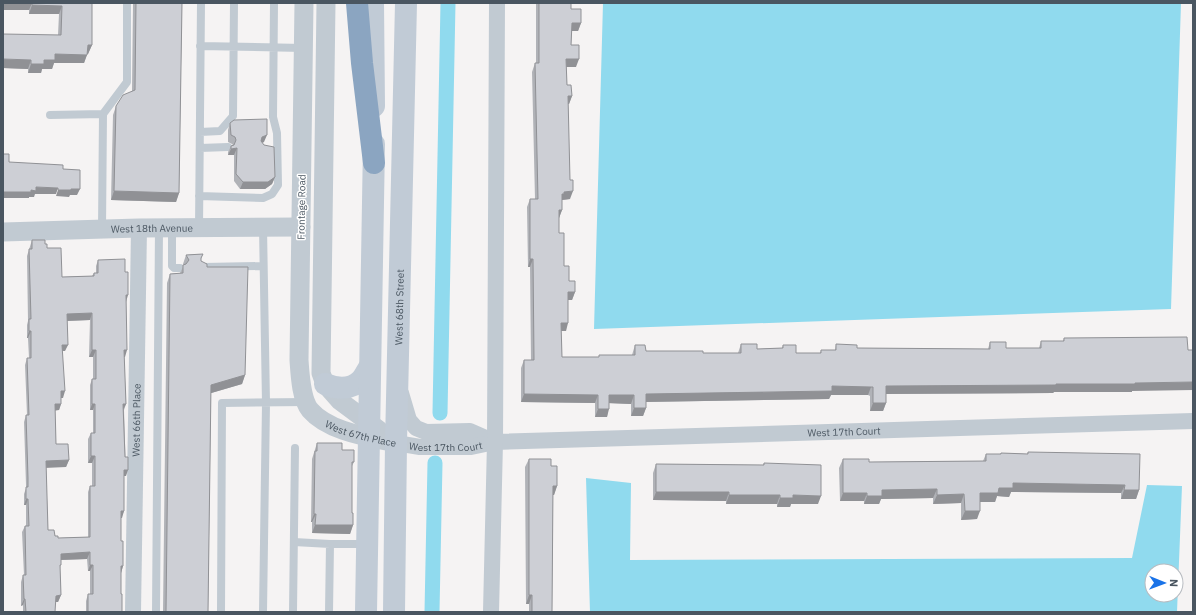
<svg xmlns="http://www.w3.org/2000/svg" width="1196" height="615" font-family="'IBM Plex Sans',sans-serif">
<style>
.water{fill:#90daee;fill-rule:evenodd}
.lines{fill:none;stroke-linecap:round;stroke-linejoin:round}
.canal{stroke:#90daee;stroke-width:15}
.service{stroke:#c1cad2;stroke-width:8}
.minor{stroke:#c1cad2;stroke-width:16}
.tertiary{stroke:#c1cad2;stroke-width:19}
.secondary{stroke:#c1cbd6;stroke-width:22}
.motorway{stroke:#8ba5c1;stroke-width:22}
.wall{fill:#b0b2b7;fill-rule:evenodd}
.shaded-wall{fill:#909195}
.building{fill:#cdcfd5;stroke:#909195;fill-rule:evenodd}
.labels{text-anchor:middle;stroke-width:3;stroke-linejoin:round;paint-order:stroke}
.street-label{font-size:10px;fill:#4a5661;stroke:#fff}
</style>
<rect width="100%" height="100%" fill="#f5f3f3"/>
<!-- water -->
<path class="water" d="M603,3H1181L1171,309L594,329Z
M586,478L631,483L630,560L1132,558L1147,485L1182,486L1177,612H590ZM1152,571H1176V595H1152Z"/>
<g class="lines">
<!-- canal -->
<path class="canal" d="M440,413L448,3
M432,612L435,463"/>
<!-- service -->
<path class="service" d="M200,46L303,48
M50,115L103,114
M200,132L220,131L233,116L234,3
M200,148L228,147
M199,196L263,198L272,194L278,185L277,133L273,117L274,3
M263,227L266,403L263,612
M172,228V266L174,268H180
M199,228L201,3
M102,229L103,114L127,82V3
M203,267L263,266
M294,542L330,544
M156,612L159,228
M221,612L222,403L307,402
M293,612L295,448
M329,612L330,544H367"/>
<!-- minor -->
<g class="minor">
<path d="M401,393L409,420L416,428L426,432L470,431L495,442"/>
<path id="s1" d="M396,443L420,447H471L495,442L1193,421"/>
<path id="s2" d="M133,612L139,228"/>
<path d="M491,612L495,442L497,3"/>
</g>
<!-- tertiary -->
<g class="tertiary">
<path id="s3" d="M304,3L299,360C300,374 301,399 310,410C329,432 369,437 396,443"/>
<path d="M326,3L321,373L325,384L340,401L379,430"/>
<path id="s4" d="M3,232L139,228L301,227"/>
</g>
<!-- secondary -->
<g class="secondary">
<path d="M373,3L374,106"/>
<path d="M325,384C337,389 351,390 361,380C365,376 367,370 370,366"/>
<path d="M366,612L374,144"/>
<path id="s5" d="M394,612L396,443L406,3"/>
</g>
<!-- motorway -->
<path class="motorway" d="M357,3L362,63L374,163"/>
</g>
<!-- wall -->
<path class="wall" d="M3,3H92V45L88,54H87L84,63H54L52,69H42L41,73H28V69L3,68L58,35L59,14H29V10H3Z
M133,3H182L179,193L176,202L111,200L113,115L116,106L132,91Z
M536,3H571V9L581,23L578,31H572L571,45L576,67H566L567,85L572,96L569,104H568L570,199L562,200V210L559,218V233L564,266L569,281L575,292L572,300H568L566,331H561L562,357H599V355H632L635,345L646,351L703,353H738L741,344L757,349L782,348L783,345L796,353H820L821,350H835L836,344L857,348L988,349L990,342L1006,348H1039L1041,341H1063L1064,338L1132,391V392H1054L1053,393L886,394V403L883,411H870V396L868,395H831L829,399L646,402V408L643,416H631V404L609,403L607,417H595V403L521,402V368L524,360H531L530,267H528L527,207L530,199H535L532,72L535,63H536Z
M230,123L264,142L262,143L275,177L272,184L265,189H240L234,181V155H228V152L231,146L233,145L232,144L228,142V130Z
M32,240L45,244L62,277L92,276L94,273H96V266L98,260L126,302L125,357H124L126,404L124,410L126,476H124V511L121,518V541L123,566L121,573V594L122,612H86V601L88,594H90V571H88L87,559L61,560L60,569L61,595L58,602H55V612H23V605L21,606V582L23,575H24L22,532L25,526H26V505H24V494L26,488V485L24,422L26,415H27L25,365L27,358H29L28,338H27V325L28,321L27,256ZM90,320L89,357H93V379H92L90,385V410H93V433H91L88,439V463H92V486H90L88,492V537L58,538L48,530L46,467H66L69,460L56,444L55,410H59L61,404V398H63L62,351H65L67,321Z
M203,254L201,259V261L207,267L245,375L242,384L211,393L208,612H163L167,283L170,274L180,273L184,265L183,264L186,255Z
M317,443L342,450L354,462L352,466V513L353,525L350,534L312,533V522H311L312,459Z
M1028,452L1139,490L1136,499H1121V493L1011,492L1009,497L997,496L995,502H980L977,519L961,520V503L933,504V498L881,499L879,504H864V501H840L839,468L843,459L869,462L983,461L986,454H1000L1001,453L1027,454Z
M529,459L551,466L557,486L554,495H553L552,612H529V604H526L525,467Z
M764,463L818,504H791L790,507H777V504H726V501L653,500V473L656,464L763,465Z"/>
<!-- shaded-wall -->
<path class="shaded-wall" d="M3,3H32L29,10H3Z
M32,5L62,6L59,14H29Z
M572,23H581L578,31H569Z
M88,45H92L88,54H84Z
M55,54L87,55L84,63H54L52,69H42L41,73H28L31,64L44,60Z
M3,59L31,60L28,69L3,68Z
M566,59H579L576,67H563Z
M568,96H572L569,104H565Z
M267,135L264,142L259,144L262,137Z
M237,148L234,155H228L231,149Z
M275,177L272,184L265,189H240L243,182Z
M36,187L58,188L56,194H35L34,197H29V198H3V192L31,190Z
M71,189H80L77,195H70L69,197L56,196L58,190Z
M114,191L179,193L176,202L111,200Z
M573,191L570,199L562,200V194L564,192Z
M559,210H562L559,218H556Z
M530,259H533L530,267H528Z
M568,292H575L572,300H566Z
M126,295H128L126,302H123Z
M92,313L90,320L65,321L67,314Z
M561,323H568L566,331H558Z
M29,331H31L28,338H27Z
M62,345H68L65,351H59Z
M92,350H96L93,357H89Z
M124,350H127L125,357H122Z
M245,375L242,384L208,394L211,385Z
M1193,382V390L1132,391V392H1054L1053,393L883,394L886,386Z
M832,386L871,387L868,395H831L829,399L643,402L646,394Z
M61,391H65L63,398H58Z
M524,394L598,395L595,403L521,402Z
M609,395H634L631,404L606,403Z
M873,403H886L883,411H870Z
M55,404H61L59,410L53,411Z
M92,404H95L93,410H90Z
M123,404H126L123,410Z
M634,408H646L643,416H631Z
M598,409H609L607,417H595Z
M91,456H95L92,463H88Z
M69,460L66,467L44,468L46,461Z
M124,470H128L126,476H121Z
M1013,483L1125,485L1121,493L1011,492L1009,497L997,496L995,502H976L980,493L999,488Z
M553,486H557L554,495H549Z
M937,489L933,498L881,499L879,504H864L867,496L882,490Z
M1124,490H1139L1136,499H1121Z
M656,492H729L726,501L653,500Z
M843,493H867L864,501H840Z
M964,494L961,503L933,504L937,495Z
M729,495H780L777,504H726Z
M793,495L821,496L818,504H791L790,507H777L780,498Z
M26,499H28L26,505H24Z
M121,511H124L122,518H119Z
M965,511H980L977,519L961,520Z
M314,514H316L312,522H311Z
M315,525H353L350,534L312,533Z
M90,552L87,559L59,560L61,554Z
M90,565H93L90,571H88Z
M121,566H123L121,573Z
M61,595L58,602H53L56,596Z
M529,595H532L529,604H526Z
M24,599H25L23,605L21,606Z"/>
<!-- building -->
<path class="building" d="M32,3H92V45H88L87,55L55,54V60H44V64H31V60L3,59V34L61,35L62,6L32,5Z
M136,3H182L179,193L114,191L116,106L123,95L135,90Z
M539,3H571V9H581V23H572L571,45H579V59H566L567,85H571L572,96H568L570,180H573V191L564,192V194H562V210H559V233H564V266H569V281H575V292H568V323H561L562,357H599V355H635V345H645L646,351H703V353H741V344H757V349L783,348V345H796V353H821V350H836V344L857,345V348L990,349V342H1006V348H1041V341H1064V338L1187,337L1188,350H1193V382L1135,383V384H1056V385L886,386V403H873V387H871L832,386V391L646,394V408H634V395H609V409H598V395L524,394V360H534L533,259H530V199H538L535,63H539Z
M267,119V135L262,137L261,141L264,145L274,147L275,177L268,182H243L236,174L237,148L231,149V146L234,145L236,140L235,137L231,135L230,123L234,120Z
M3,154H9V162L63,165V169L80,170V189H71V190H58V188L36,187V191L31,190V192H3Z
M32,240H45V244H47V248H61L62,277L94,276V273H98V260L125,259V272H128V295H126L127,350H124L126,404H123L125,457H128V470H124V511H121V541H123V566H121V594H122V612H88V594H93V565H90V552L61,554V565H60L61,595L56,596L55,612H26L25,599H24L23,575H26L25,526H29L28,499H26V487H28V478L26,415H29L27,358H31V331H29V319H31L29,249H32ZM92,313V350H96V379H92V404H95V433H91V456H95V486H90V537L58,538V536H55L54,530H48L46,461L69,460L68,444H56L55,404H61V391H65L62,345H68L67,314Z
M203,254L201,258V261L207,264V267H248L245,375L211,385L208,612H166L170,274L183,273V265L186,264L189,260L186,255Z
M317,443H342V450H354V462H352V513H353V525H315L316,514H314L315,451H317Z
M1028,452L1140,454L1139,490H1124L1125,485L1013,483V488H999L998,493H980V511H965L964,494L937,495V489L882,490V496H867V493H843V459H869V462L986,461V454H1001V453L1028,454Z
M529,459H551V466H557V486H553L552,612H532V595H529Z
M764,463L821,465V496L793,495V498H780V495H729V492H656V464L764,465Z"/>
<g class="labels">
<!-- street labels -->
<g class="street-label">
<text transform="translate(301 207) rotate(-89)" y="4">Frontage Road</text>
<text dy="4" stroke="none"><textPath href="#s4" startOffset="149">West 18th Avenue</textPath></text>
<text dy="4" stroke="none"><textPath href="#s5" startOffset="305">West 68th Street</textPath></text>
<text dy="4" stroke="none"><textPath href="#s2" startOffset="192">West 66th Place</textPath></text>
<text dy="4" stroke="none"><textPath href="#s3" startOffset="466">West 67th Place</textPath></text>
<text dy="4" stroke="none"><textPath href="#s1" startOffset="449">West 17th Court</textPath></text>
<text dy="4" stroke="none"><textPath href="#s1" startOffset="50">West 17th Court</textPath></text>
</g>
</g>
<!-- border -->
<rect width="1196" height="615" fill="none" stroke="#4a5661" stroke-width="8"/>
<!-- north arrow -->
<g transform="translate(1164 583) rotate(91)"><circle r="19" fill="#ffffff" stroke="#b7bbc0"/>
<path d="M0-3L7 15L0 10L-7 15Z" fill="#1a73e8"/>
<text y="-6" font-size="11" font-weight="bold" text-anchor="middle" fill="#4a5661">N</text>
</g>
</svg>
